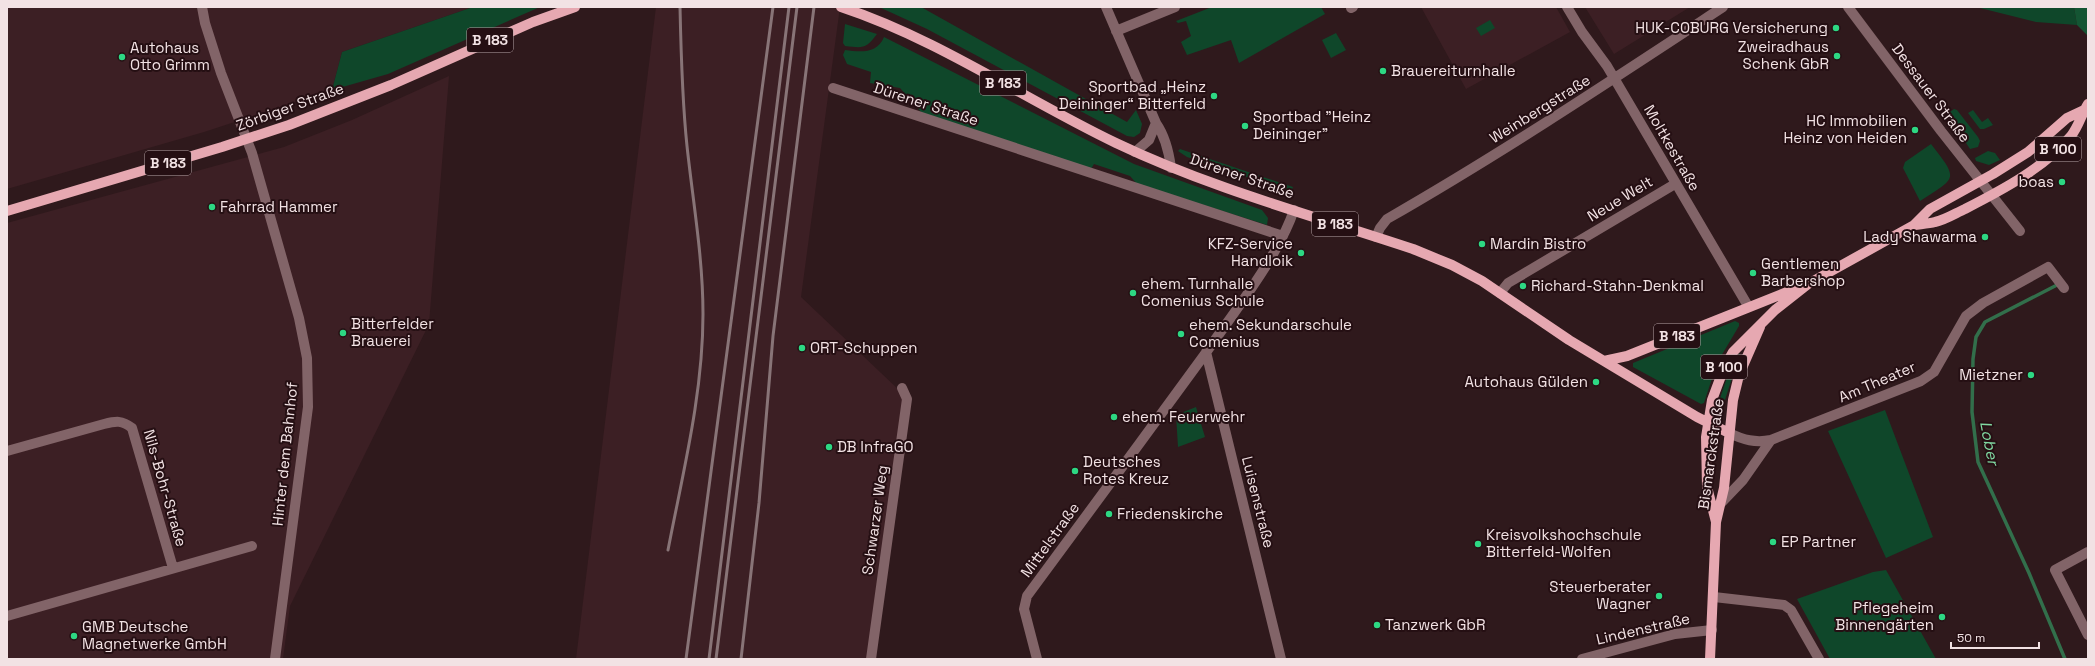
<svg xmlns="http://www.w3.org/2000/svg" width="2095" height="666" font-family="'Space Grotesk',sans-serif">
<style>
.built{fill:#3c1f24}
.green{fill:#0f472a}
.forest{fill:#145533}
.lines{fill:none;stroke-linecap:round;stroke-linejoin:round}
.stream{stroke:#326f4b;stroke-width:3.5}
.minor{stroke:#826468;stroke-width:10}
.major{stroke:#e6a8b1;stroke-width:10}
.rail{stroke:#887477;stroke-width:3}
.poi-dot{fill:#2dd883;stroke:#250f13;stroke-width:1.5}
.labels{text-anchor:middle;stroke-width:4;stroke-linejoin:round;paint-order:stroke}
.shield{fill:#250f13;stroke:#b4a3a5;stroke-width:1}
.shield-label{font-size:14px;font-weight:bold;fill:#f2e2e4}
.poi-label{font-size:15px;fill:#f2e2e4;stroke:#250f13;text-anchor:start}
.street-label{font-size:15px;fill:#f2e2e4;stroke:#250f13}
.water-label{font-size:16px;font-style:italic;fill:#81d9a2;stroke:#250f13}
</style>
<rect width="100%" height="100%" fill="#2f191c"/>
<!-- built -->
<path class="built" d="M7,7H473L342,52L332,90L204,132L7,189Z
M656,7H840L801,297L900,391L903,397L869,659H576Z
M1421,7H1556L1570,32L1466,89Z
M1585,7H1690L1614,54Z
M449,76L429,324L290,606L283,659H7V223L284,147L352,120Z"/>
<!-- green -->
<path class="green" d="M473,7H540L388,74L332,90L342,52Z
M879,7H921L1127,122L1136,110L1142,124L1140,133L1134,137L1127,136L927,29Z
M1212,7H1321L1325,14L1239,63L1231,40L1187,55L1181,42L1191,36L1186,21L1178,23L1176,21Z
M1976,7H2074L2077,25L2036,22Z
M1490,20L1495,28L1481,36L1476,28Z
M845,24L877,34C866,49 863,48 845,46L843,43Z
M1336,33L1346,50L1331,58L1322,40Z
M884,37L1134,164L1262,210L1268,218L1267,225L1137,184L1130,176L1094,164L1091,169L922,113L900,88L870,83L871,72L847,64L843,55L845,50C861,52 877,54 884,37Z
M1954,109L1957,110L1978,137L1980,141L1978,147L1970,149L1947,114Z
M1973,110L1982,122L1988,118L1993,125L1984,129H1980L1968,113Z
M1931,144C1959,180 1957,177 1920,201L1903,168L1905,162Z
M1180,149L1293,187L1291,192L1187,157L1178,151Z
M1988,151L1995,153L2000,160L1989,165L1976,161L1975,158Z
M1735,321L1739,323V326L1717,363L1704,403L1701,404L1633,367V363Z
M1740,353L1724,403L1722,408L1717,407L1731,366Z
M1196,407L1205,437L1178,447L1176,415Z
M1885,410L1933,537L1886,558L1828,431Z
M1886,570L1936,659H1830L1797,599L1873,572Z"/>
<!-- forest -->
<path class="forest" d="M2074,7H2088V36L2077,25Z"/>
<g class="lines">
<!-- stream -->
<path class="stream" d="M2057,285L1985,322L1976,337L1973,359L1972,412L1978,462L2029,573L2065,659"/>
<!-- minor -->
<path class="minor" d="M202,7L205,23L221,73L252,153L299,318L307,358L308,407L275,659
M1106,7L1156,123C1165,136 1169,152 1171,168
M1567,7L1582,32L1607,66L1748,306
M1848,7L1941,131L2020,231
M1351,8L1353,7
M1116,31L1175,7
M833,88L1283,236
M1135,152L1149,140L1156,123
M1376,237L1380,228L1387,219C1502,153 1612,80 1723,7
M1500,293L1508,283L1675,184
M1206,352L1281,659
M1729,433C1744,440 1755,443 1771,440L1921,381L1934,372L1966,316L1983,303L2048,267L2064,288
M7,451L104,424C116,421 122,420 132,428L173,568
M1722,502L1743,480L1771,440
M2088,552L2055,570L2088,635
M1714,597L1784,605L1791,610L1819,659
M7,616L252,546
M871,659L907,399L902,388
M1037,659L1024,609L1027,596C1087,515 1146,435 1205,354C1234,312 1278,257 1294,210
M1582,659L1675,634L1712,630"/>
<!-- major -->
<path class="major" d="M841,7C938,39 1024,99 1116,143C1210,188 1314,216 1413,249L1452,265L1482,281L1569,340L1697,417L1729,433
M7,211L222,147L289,125L391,85L533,22L575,7
M1914,225C1920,224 1928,224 1935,222C1945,220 1956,213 1965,209C2002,190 2044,168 2071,136C2079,126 2081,115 2088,104
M1604,361L1627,356L1797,288
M1716,522L1707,487L1706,437L1712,400L1724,368L1733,352L1775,310L1808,284L1914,225L1930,209L1993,174L2028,152L2067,118L2084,110
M1710,659L1716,522L1724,488L1733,400L1739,375L1760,327"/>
<!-- rail -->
<path class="rail" d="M668,550C683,472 703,394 703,314C703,258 693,202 687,146C682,99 681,54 680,7
M686,659L773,7
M709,659L789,7
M716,659L797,7
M741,659L759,503L773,336L814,7"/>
</g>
<!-- markers -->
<g class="poi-dot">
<circle cx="1836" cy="28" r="4"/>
<circle cx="1837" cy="56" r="4"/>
<circle cx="122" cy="57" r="4"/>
<circle cx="1383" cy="71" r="4"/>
<circle cx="1214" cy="96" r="4"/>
<circle cx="1245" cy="126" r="4"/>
<circle cx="1915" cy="130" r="4"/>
<circle cx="2062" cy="182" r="4"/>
<circle cx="212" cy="207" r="4"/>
<circle cx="1985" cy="237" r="4"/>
<circle cx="1482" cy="244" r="4"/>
<circle cx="1301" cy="253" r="4"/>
<circle cx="1753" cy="273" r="4"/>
<circle cx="1523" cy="286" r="4"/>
<circle cx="1133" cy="293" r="4"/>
<circle cx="343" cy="333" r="4"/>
<circle cx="1181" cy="334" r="4"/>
<circle cx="802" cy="348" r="4"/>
<circle cx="2031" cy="375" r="4"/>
<circle cx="1596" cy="382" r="4"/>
<circle cx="1114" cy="417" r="4"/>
<circle cx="829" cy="447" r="4"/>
<circle cx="1075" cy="471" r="4"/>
<circle cx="1109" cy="514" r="4"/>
<circle cx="1773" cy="542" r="4"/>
<circle cx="1478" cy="544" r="4"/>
<circle cx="1659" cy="596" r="4"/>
<circle cx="1942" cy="617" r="4"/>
<circle cx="1377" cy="625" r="4"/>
<circle cx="74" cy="636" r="4"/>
</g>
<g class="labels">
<!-- shield labels -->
<g class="shield">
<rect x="467" y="28" width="46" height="24" rx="3"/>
<rect x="980" y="71" width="46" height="24" rx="3"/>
<rect x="2035" y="137" width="46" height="24" rx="3"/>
<rect x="145" y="151" width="46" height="24" rx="3"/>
<rect x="1312" y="212" width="46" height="24" rx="3"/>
<rect x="1654" y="324" width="46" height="24" rx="3"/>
<rect x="1701" y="355" width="46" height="24" rx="3"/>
</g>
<g class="shield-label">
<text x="490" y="45">B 183</text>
<text x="1003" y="88">B 183</text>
<text x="2058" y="154">B 100</text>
<text x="168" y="168">B 183</text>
<text x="1335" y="229">B 183</text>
<text x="1677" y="341">B 183</text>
<text x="1724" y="372">B 100</text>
</g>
<!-- poi labels -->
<g class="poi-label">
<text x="1828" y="33" text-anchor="end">HUK-COBURG Versicherung</text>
<text x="1829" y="52" text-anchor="end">Zweiradhaus<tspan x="1829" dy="17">Schenk GbR</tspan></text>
<text x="130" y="53">Autohaus<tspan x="130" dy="17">Otto Grimm</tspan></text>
<text x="1391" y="76">Brauereiturnhalle</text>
<text x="1206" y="92" text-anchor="end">Sportbad „Heinz<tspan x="1206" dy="17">Deininger“ Bitterfeld</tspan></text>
<text x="1253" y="122">Sportbad "Heinz<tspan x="1253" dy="17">Deininger"</tspan></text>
<text x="1907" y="126" text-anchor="end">HC Immobilien<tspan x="1907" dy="17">Heinz von Heiden</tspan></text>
<text x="2054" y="187" text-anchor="end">boas</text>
<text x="220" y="212">Fahrrad Hammer</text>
<text x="1977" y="242" text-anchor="end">Lady Shawarma</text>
<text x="1293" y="249" text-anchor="end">KFZ-Service<tspan x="1293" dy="17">Handloik</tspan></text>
<text x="1490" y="249">Mardin Bistro</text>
<text x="1761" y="269">Gentlemen<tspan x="1761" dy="17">Barbershop</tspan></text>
<text x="1141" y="289">ehem. Turnhalle<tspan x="1141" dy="17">Comenius Schule</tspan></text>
<text x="1531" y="291">Richard-Stahn-Denkmal</text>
<text x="351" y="329">Bitterfelder<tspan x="351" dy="17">Brauerei</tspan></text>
<text x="1189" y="330">ehem. Sekundarschule<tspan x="1189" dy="17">Comenius</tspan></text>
<text x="810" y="353">ORT-Schuppen</text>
<text x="2023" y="380" text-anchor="end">Mietzner</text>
<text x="1588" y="387" text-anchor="end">Autohaus Gülden</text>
<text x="1122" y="422">ehem. Feuerwehr</text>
<text x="837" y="452">DB InfraGO</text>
<text x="1083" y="467">Deutsches<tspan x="1083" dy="17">Rotes Kreuz</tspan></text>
<text x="1117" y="519">Friedenskirche</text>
<text x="1486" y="540">Kreisvolkshochschule<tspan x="1486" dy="17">Bitterfeld-Wolfen</tspan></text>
<text x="1781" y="547">EP Partner</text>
<text x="1651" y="592" text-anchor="end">Steuerberater<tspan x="1651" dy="17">Wagner</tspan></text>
<text x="1934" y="613" text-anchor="end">Pflegeheim<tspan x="1934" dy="17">Binnengärten</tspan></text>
<text x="1385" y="630">Tanzwerk GbR</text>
<text x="82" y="632">GMB Deutsche<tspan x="82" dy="17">Magnetwerke GmbH</tspan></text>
</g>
<!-- street labels -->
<g class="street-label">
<text transform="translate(1931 93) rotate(53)" y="5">Dessauer Straße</text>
<text transform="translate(926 104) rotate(18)" y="5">Dürener Straße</text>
<text transform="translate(290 107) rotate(-20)" y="5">Zörbiger Straße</text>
<text transform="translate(1540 109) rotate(-32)" y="5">Weinbergstraße</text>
<text transform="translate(1672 148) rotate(60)" y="5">Moltkestraße</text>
<text transform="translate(1242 176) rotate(19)" y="5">Dürener Straße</text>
<text transform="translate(1620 199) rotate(-31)" y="5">Neue Welt</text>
<text transform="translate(1877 382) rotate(-23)" y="5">Am Theater</text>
<text transform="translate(285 454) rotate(-84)" y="5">Hinter dem Bahnhof</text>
<text transform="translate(1711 454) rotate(-82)" y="5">Bismarckstraße</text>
<text transform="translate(165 488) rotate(74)" y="5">Nils-Bohr-Straße</text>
<text transform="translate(1258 502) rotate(76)" y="5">Luisenstraße</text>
<text transform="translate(875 520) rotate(-82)" y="5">Schwarzer Weg</text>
<text transform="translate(1050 540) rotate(-54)" y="5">Mittelstraße</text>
<text transform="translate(1643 629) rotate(-13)" y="5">Lindenstraße</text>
</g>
<!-- water labels -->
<g class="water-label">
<text transform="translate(1990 443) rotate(79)" y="6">Lober</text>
</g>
</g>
<!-- border -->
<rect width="2095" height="666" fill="none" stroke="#f2e2e4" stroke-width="16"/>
<!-- scale -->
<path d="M1951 642v6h88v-6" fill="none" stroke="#f2e2e4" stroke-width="2"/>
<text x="1957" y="642" font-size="12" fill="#f2e2e4" stroke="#250f13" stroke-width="3" paint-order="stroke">50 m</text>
</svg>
